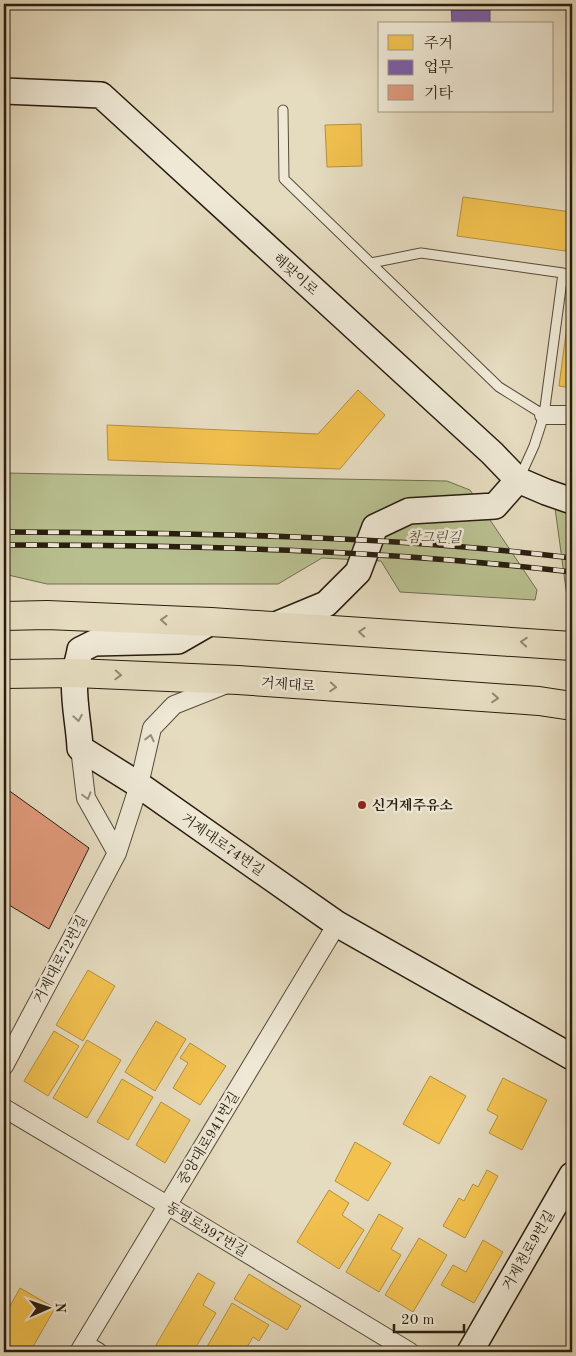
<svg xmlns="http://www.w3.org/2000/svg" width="576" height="1356" font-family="'Old Standard TT','Noto Serif KR',serif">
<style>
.green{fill:#b8bf8f;stroke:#706e4f}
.homes{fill:#f2c14e;stroke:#b5903b}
.offices{fill:#7b5ea7;stroke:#624a79}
.building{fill:#e0997a;stroke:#281d0f}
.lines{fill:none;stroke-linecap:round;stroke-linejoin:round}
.lane-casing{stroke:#574c3b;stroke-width:11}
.street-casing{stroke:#574c3b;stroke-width:20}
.secondary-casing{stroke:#281d0f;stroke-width:28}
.primary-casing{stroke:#281d0f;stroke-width:30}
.lane{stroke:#eee8d5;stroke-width:9}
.street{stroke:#eee8d5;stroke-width:18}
.secondary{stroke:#eee8d5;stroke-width:25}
.primary{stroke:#e5dbbf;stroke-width:28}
.rail-casing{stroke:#281d0f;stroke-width:5.5}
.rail{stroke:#eee8d5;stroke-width:4;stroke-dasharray:11;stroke-linecap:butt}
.oneway{stroke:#908670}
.oneway2{stroke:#958d7c}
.poi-dot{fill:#8f2418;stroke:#eee8d5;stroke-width:2}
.labels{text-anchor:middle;stroke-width:5;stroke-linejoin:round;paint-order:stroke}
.street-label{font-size:14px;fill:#281d0f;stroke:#eee8d5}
.park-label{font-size:14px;font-style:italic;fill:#534e35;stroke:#eee8d5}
.poi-label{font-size:14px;font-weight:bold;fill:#281d0f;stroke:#eee8d5;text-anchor:start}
</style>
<rect width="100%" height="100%" fill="#e5dbbf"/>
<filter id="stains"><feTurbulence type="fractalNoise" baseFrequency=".004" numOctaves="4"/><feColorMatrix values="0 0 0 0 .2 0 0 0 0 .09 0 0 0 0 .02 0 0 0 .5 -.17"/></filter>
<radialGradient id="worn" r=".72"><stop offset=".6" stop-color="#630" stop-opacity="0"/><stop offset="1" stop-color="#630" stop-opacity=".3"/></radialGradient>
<!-- green -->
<path class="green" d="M4,473L447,481L470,490L537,590L535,600L400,592L381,561L322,558L278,584H47L4,574Z
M555,508L572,512V605L568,604Z"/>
<!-- homes -->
<path class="homes" d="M361,124L362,166L327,167L325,125Z
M463,197L571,212L566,251L457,236Z
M572,287V388L559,386Z
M358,390L385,415L340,469L108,460L107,425L318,434Z
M88,970L115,986L83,1041L56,1025Z
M156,1021L186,1039L155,1091L125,1072Z
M54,1031L79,1046L48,1096L24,1081Z
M87,1040L121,1060L87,1118L53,1098Z
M190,1043L226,1066L200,1105L173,1088L188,1063L180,1058Z
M430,1076L466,1096L439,1144L403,1124Z
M503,1078L547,1100L522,1150L489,1133L498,1116L487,1110Z
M122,1079L153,1097L128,1140L97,1122Z
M161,1102L190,1120L165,1163L136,1145Z
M355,1142L391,1163L368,1201L335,1181Z
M487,1170L498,1176L465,1238L443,1226L459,1198L464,1201L473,1184L478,1187Z
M329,1190L349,1203L342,1215L364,1230L339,1269L297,1242Z
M379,1214L403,1228L391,1249L401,1255L379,1292L346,1272Z
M419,1238L447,1255L413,1312L385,1295Z
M483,1240L503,1252L474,1303L441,1285L453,1265L466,1272Z
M198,1273L215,1283L203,1305L216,1313L193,1352H167L156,1345Z
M249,1274L301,1306L287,1330L234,1299Z
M20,1288L55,1308L30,1352H4V1317Z
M232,1303L269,1325L259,1341L253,1337L244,1352H204Z"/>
<!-- offices -->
<path class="offices" d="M451,4H490V24H452Z"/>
<!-- building -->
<path class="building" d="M4,787L89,848L49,929L4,902Z"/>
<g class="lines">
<defs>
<path id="lane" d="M283,110L284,179L499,387L544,415L534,446L519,479
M371,263L421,253L563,273L544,415"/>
<path id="street" d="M544,415H572
M80,748L86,798L117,853
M4,1066L117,853L139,785L152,728L174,705L227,684
M4,1108L167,1205L410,1352
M84,1344L98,1352
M79,1352L337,924"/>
<path id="secondary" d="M4,91L101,95L492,453L518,480L546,492L572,501
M211,622L178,641L94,643L80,650C79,657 76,665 75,673C72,697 79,724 80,748L139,785L337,924L572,1057
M273,626L326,604L358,572L375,527L409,511L495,506L518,480
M470,1352L572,1175"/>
<path id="primary" d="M4,616L47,615L211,622L572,646
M4,674L75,673L238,680L539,701L572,706"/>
</defs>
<!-- lane casing -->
<use href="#lane" class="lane-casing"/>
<!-- street casing -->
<use href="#street" class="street-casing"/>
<!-- secondary casing -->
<use href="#secondary" class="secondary-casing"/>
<!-- primary casing -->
<use href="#primary" class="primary-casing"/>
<!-- lane -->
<use href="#lane" class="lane"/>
<!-- street -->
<use href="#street" class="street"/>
<!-- secondary -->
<use href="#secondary" class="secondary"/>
<!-- primary -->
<use href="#primary" class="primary"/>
<defs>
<path id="rail" d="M4,532C193,533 384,535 572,558
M4,545C193,545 384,550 572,572"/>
</defs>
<!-- rail casing -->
<use href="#rail" class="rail-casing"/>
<!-- rail -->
<use href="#rail" class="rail"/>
</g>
<!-- one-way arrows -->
<defs><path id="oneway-chevron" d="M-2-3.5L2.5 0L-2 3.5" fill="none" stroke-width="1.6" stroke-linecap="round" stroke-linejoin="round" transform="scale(1.25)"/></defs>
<g class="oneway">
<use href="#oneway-chevron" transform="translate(164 620) rotate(-177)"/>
<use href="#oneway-chevron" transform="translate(362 632) rotate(-176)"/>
<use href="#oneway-chevron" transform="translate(524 642) rotate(-176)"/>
<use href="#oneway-chevron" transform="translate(118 675) rotate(3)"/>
<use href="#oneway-chevron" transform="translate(333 687) rotate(4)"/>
<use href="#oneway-chevron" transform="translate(495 698) rotate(4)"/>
</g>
<g class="oneway2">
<use href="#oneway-chevron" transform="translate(78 718) rotate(80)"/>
<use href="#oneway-chevron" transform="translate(150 738) rotate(-77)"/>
<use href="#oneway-chevron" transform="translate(87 796) rotate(74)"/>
</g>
<!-- markers -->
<circle class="poi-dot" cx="362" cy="805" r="5"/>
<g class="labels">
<!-- street labels -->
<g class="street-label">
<text transform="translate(296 274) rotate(42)" y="5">해맞이로</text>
<text transform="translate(288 684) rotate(4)" y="5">거제대로</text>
<text transform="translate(223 844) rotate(35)" y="5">거제대로74번길</text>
<text transform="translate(60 959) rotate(-62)" y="5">거제대로72번길</text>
<text transform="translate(208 1138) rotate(-59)" y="5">중앙대로941번길</text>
<text transform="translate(207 1229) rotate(31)" y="5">동평로397번길</text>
<text transform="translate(528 1250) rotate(-60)" y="5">거제천로9번길</text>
</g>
<!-- park labels -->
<g class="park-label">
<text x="434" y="542">참그린길</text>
</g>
<!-- poi labels -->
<g class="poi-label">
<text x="372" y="810">신거제주유소</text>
</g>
</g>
<!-- margin -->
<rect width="576" height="1356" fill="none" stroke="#e5dbbf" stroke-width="20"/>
<rect x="5" y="5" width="566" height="1346" fill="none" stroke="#281d0f" stroke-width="2.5"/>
<rect x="10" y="10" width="556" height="1336" fill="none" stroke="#281d0f"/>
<!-- legend -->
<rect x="378" y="22" width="175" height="90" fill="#eee8d5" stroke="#9f9786"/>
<rect x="388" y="35" width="25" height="15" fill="#f2c14e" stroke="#9f9786"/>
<text x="424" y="48" font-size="15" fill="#281d0f">주거</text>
<rect x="388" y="60" width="25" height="15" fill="#7b5ea7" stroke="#9f9786"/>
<text x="424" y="72" font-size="15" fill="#281d0f">업무</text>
<rect x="388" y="85" width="25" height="15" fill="#e0997a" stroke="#9f9786"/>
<text x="424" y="98" font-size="15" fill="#281d0f">기타</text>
<!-- north arrow -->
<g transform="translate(48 1308) rotate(88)" stroke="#eee8d5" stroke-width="4" paint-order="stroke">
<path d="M0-4L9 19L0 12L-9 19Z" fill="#281d0f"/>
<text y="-8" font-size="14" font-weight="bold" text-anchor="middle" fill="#281d0f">N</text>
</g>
<!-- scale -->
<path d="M394 1324v8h70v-8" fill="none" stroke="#281d0f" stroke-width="2.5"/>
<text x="401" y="1324" font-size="15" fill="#281d0f" stroke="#eee8d5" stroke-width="4" paint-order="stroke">20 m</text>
<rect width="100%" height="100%" filter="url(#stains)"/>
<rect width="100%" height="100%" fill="url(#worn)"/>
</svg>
